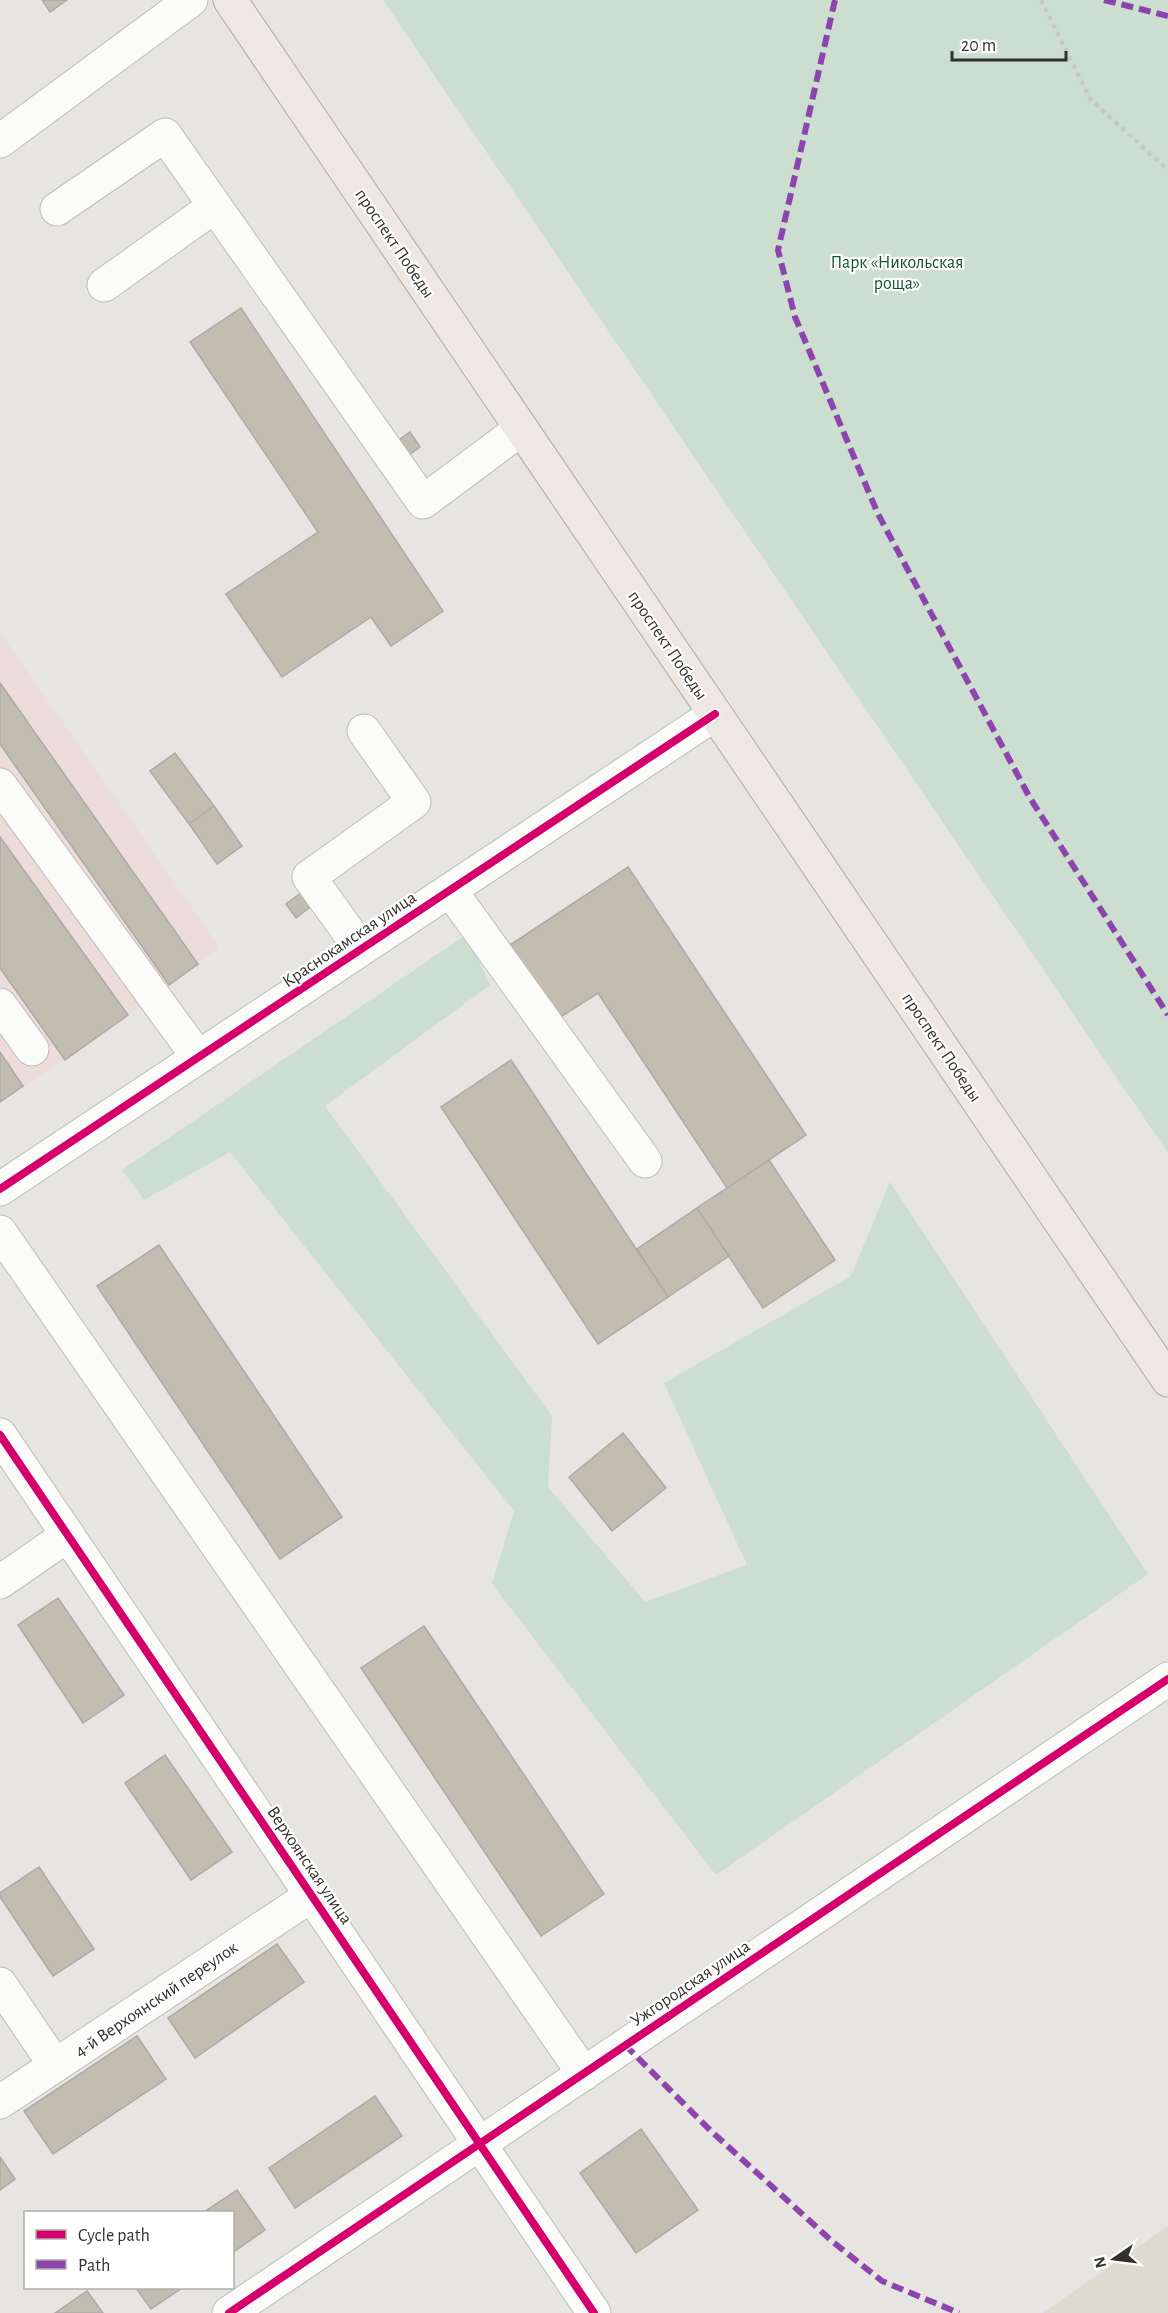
<svg xmlns="http://www.w3.org/2000/svg" width="1168" height="2313" font-family="'Alegreya Sans',sans-serif">
<style>
.industrial{fill:#ecdcda}
.built{fill:#dddad0}
.green{fill:#cbdecf}
.building{fill:#c2bdb1;stroke:#abaaa7;stroke-width:1.5}
.lines{fill:none;stroke-linecap:round;stroke-linejoin:round}
.minor-casing{stroke:#bdbcb9;stroke-width:35}
.major-casing{stroke:#b2a8a2;stroke-width:35}
.path{stroke:#c7c6c4;stroke-width:4;stroke-dasharray:4.5 4.5;stroke-linecap:butt}
.minor{stroke:#fbfbfa;stroke-width:33}
.major{stroke:#ede8e4;stroke-width:33}
.quiet{stroke:#8e44ad;stroke-width:6;stroke-dasharray:12 6;stroke-linecap:butt}
.cycleway-casing{stroke:#fff;stroke-width:11}
.cycleway{stroke:#d6006c;stroke-width:8}
.labels{text-anchor:middle;stroke-width:4.5;stroke-linejoin:round;paint-order:stroke}
.street-label{font-size:18px;fill:#32312e;stroke:#fff}
.park-label{font-size:18px;fill:#12502f;stroke:#fff}
</style>
<rect width="100%" height="100%" fill="#e6e5e1"/>
<!-- industrial -->
<path class="industrial" d="M0,632L219,947L198,964L65,1060L0,1102Z"/>
<!-- built -->
<path class="built" d="M1168,2226V2313H1043Z"/>
<!-- green -->
<path class="green" d="M383,0H1168V1153Z
M467,934L490,985L325,1106L552,1416L548,1487L645,1602L747,1565L664,1383L851,1276L890,1182L1148,1574L716,1875L492,1584L514,1511L230,1152L144,1200L122,1170Z"/>
<!-- building -->
<path class="building" d="M42,0H67L50,12Z
M241,308L443,611L391,646L371,617L282,677L226,594L318,532L190,342Z
M410,432L420,447L406,457L396,442Z
M0,683L198,964L169,985L0,744Z
M175,753L214,806L189,824L150,771Z
M214,806L242,846L217,864L189,824Z
M0,837L128,1015L65,1060L0,968Z
M628,867L806,1135L727,1188L598,993L559,1018L510,945Z
M305,890L315,903L296,918L286,904Z
M0,1052L23,1086L0,1102Z
M511,1060L668,1297L598,1344L441,1107Z
M769,1160L835,1260L763,1308L697,1208Z
M697,1208L729,1256L668,1297L637,1249Z
M159,1245L342,1517L280,1559L97,1286Z
M623,1433L666,1488L612,1531L569,1477Z
M58,1598L124,1695L83,1723L18,1625Z
M424,1626L604,1894L541,1936L361,1668Z
M165,1755L232,1852L191,1880L125,1783Z
M39,1867L94,1949L53,1976L0,1897V1893Z
M277,1944L304,1982L195,2058L168,2018Z
M137,2036L166,2079L53,2154L24,2111Z
M375,2096L402,2136L295,2208L269,2168Z
M641,2129L698,2210L636,2253L580,2173Z
M0,2157L15,2179L0,2190Z
M237,2190L265,2230L232,2253V2212H204Z
M136,2288H182L151,2309Z
M87,2291L103,2313H55Z"/>
<g class="lines">
<defs>
<path id="minor" d="M0,141L191,0
M57,209L165,135L423,502L521,429
M104,285L215,206
M0,785L198,1057
M450,890L645,1161
M361,949L309,877L414,802L364,731
M0,1005L32,1049
M0,1189L715,714
M0,1232L584,2074
M0,1435L594,2313
M0,1582L68,1535
M0,1984L55,2065
M0,2102L312,1895
M229,2313L1168,1679"/>
<path id="major" d="M230,0L1168,1380"/>
</defs>
<!-- minor casing -->
<use href="#minor" class="minor-casing"/>
<!-- major casing -->
<use href="#major" class="major-casing"/>
<!-- path -->
<path class="path" d="M1041,0L1091,100L1168,170"/>
<!-- minor -->
<use href="#minor" class="minor"/>
<!-- major -->
<use href="#major" class="major"/>
<!-- quiet -->
<path class="quiet" d="M835,0L778,250L795,317L878,514L1030,798L1168,1015
M1104,0L1168,16
M625,2045L711,2131L833,2242L882,2281L959,2313"/>
<defs>
<path id="cycleway" d="M0,1189L715,714
M0,1435L594,2313
M229,2313L1168,1679"/>
</defs>
<!-- cycleway casing -->
<use href="#cycleway" class="cycleway-casing"/>
<!-- cycleway -->
<use href="#cycleway" class="cycleway"/>
</g>
<g class="labels">
<!-- street labels -->
<g class="street-label">
<text transform="translate(395 243) rotate(56)" y="6">проспект Победы</text>
<text transform="translate(668 645) rotate(56)" y="6">проспект Победы</text>
<text transform="translate(349 939) rotate(-34)" y="6">Краснокамская улица</text>
<text transform="translate(942 1047) rotate(56)" y="6">проспект Победы</text>
<text transform="translate(310 1865) rotate(56)" y="6">Верхоянская улица</text>
<text transform="translate(690 1983) rotate(-34)" y="6">Ужгородская улица</text>
<text transform="translate(156 1999) rotate(-34)" y="6">4-й Верхоянский переулок</text>
</g>
<!-- park labels -->
<g class="park-label">
<text x="897" y="268">Парк «Никольская<tspan x="897" dy="21">роща»</tspan></text>
</g>
</g>
<!-- legend -->
<rect x="24" y="2211" width="210" height="78" fill="#ffffff" stroke="#adadab" stroke-width="1.5"/>
<rect x="36" y="2230" width="30" height="9" fill="#d6006c" stroke="#adadab" stroke-width="1.5"/>
<text x="78" y="2241" font-size="18" fill="#32312e">Cycle path</text>
<rect x="36" y="2260" width="30" height="9" fill="#8e44ad" stroke="#adadab" stroke-width="1.5"/>
<text x="78" y="2271" font-size="18" fill="#32312e">Path</text>
<!-- north arrow -->
<g transform="translate(1114 2259) rotate(256)" stroke="#ffffff" stroke-width="4.5" paint-order="stroke">
<path d="M0-4.5L10 22L0 15L-10 22Z" fill="#32312e"/>
<text y="-9" font-size="16" font-weight="bold" text-anchor="middle" fill="#32312e">N</text>
</g>
<!-- scale -->
<path d="M952 51v9h114v-9" fill="none" stroke="#32312e" stroke-width="3"/>
<text x="961" y="51" font-size="18" fill="#32312e" stroke="#ffffff" stroke-width="4.5" paint-order="stroke">20 m</text>
</svg>
